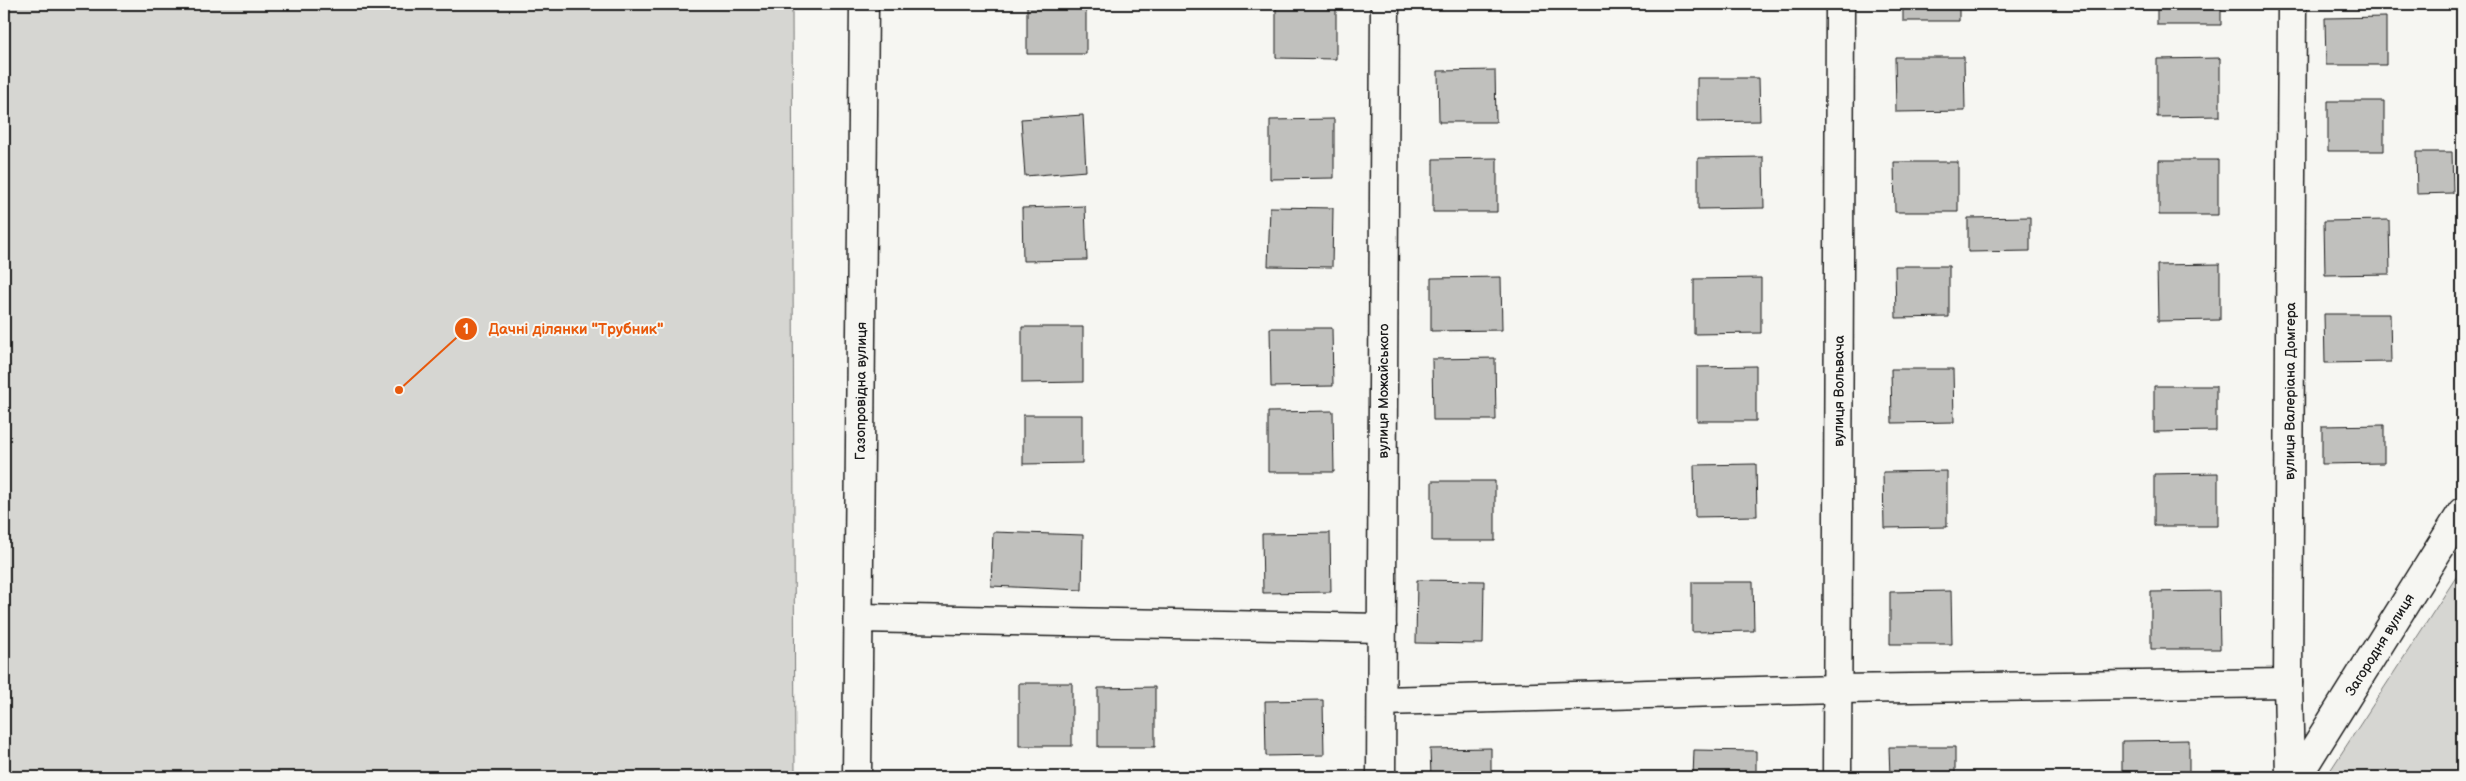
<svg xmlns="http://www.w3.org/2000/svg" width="2466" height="781" font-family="'Balsamiq Sans',sans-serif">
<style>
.green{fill:#d6d6d2;stroke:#797977}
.building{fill:#c0c0bd;stroke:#1c1c1c}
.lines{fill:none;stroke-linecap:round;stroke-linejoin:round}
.minor-casing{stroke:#1c1c1c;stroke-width:31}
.minor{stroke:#f6f6f2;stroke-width:28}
.labels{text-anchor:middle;stroke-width:4;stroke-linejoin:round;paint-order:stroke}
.street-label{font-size:14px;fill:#1c1c1c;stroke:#f6f6f2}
.leader{fill:none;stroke:#e8590c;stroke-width:2}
.callout-dot{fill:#e8590c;stroke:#f6f6f2;stroke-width:2}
.mark-label{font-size:15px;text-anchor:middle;font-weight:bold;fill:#fff}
.callout-label{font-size:15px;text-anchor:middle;font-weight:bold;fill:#e8590c;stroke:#f6f6f2;stroke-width:4;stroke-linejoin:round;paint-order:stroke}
</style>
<rect width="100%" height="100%" fill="#f6f6f2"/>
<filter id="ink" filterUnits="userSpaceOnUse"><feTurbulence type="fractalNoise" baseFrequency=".02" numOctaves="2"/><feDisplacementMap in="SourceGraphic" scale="10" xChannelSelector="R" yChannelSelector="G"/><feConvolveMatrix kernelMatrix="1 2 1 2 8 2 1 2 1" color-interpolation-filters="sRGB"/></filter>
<g filter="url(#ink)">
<!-- green -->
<path class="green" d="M4,4H792L795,777H4Z
M2462,568V777H2326Z"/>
<!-- building -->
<path class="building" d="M1027,4H1086V54H1027Z
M1276,4H1336V59L1276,58Z
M1903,4H1959V21H1903Z
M2157,4H2221V25H2157Z
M2386,17V65H2326L2325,18Z
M1895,57H1964L1965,111L1896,112Z
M2220,58V116L2157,117V59Z
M1495,70L1496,122H1439L1438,71Z
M1697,78H1759L1760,121L1697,122Z
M2328,101H2384V151H2328Z
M1083,115L1086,171L1025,176L1021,119Z
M1334,119V178L1270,179V120Z
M2416,152H2452L2453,193L2417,194Z
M1763,157L1764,208L1698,209V158Z
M1497,158V212H1433V159Z
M2159,160H2218V215H2159Z
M1894,162H1958V212H1895Z
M1085,206L1087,260L1023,261L1022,208Z
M1270,207L1333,208L1332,267L1268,266Z
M2030,217V251L1968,252V218Z
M2389,220L2390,274L2325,275L2324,221Z
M2220,264V320L2158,321L2157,265Z
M1895,266H1949V317L1896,318Z
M1501,277L1502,330L1431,331V278Z
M1761,278V333L1694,334V279Z
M2324,314H2390L2391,362L2325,363Z
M1022,327H1083V382L1022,383Z
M1270,328H1332L1333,386L1271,387Z
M1495,358L1496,420H1433L1432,359Z
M1756,366V421H1697V367Z
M1891,369H1953L1954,422L1892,423Z
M2154,386H2216V431L2154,432Z
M1333,411L1334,472H1268V412Z
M1023,415H1082V463L1023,464Z
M2384,425V463L2322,464V426Z
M1756,464L1757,516L1695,517L1694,465Z
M1947,471V527L1884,528L1883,472Z
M2218,473V526H2154V474Z
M1432,481H1495V541H1432Z
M993,532L1083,535L1082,590L991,586Z
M1330,533L1331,592L1263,593L1262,534Z
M1417,580L1484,581L1483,644L1416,643Z
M1692,582H1753L1754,631L1692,632Z
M1951,591L1952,644H1890V592Z
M2219,591L2220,649H2151V592Z
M1019,683H1072V746H1019Z
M1155,687V747H1098V688Z
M1323,700L1324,755L1266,756L1265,701Z
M2189,740V777H2122V741Z
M1889,747H1955V777H1890Z
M1491,748V777H1431L1430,749Z
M1694,750L1756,751V777H1693Z
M1077,776V777H1016Z"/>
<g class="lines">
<defs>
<g id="minor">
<path d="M859,618L1382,628"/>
<path d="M1382,701L1837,689L2288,683"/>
<path id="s1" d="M857,777L864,4"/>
<path id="s2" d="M1381,777L1385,4"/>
<path id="s3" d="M1837,777L1840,4"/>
<path id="s4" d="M2290,777L2288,683L2292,4"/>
<path id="s5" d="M2297,777L2462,512"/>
</g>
</defs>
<!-- minor casing -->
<use href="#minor" class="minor-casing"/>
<!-- minor -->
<use href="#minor" class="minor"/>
</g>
</g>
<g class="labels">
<!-- street labels -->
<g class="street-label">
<text dy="5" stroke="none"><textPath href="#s2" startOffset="386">вулиця Можайського</textPath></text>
<text dy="5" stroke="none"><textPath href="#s3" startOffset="386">вулиця Вольвача</textPath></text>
<text dy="5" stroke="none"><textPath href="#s1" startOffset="386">Газопровідна вулиця</textPath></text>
<text dy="5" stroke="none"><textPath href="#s4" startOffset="386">вулиця Валеріана Домгера</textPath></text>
<text dy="5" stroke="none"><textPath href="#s5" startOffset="156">Загородня вулиця</textPath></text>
</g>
</g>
<!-- callouts -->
<path class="leader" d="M399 390L466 329"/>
<g class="callout-dot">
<circle cx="399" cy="390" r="5"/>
<circle cx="466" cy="329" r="12"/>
</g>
<g class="mark-label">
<text x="466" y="334">1</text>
</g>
<g class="callout-label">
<text x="576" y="334">Дачні ділянки "Трубник"</text>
</g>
<!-- margin -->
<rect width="2466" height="781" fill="none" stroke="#f6f6f2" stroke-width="20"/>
<rect x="10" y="10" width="2446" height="761" fill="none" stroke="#1c1c1c" stroke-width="2" filter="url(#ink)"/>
</svg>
